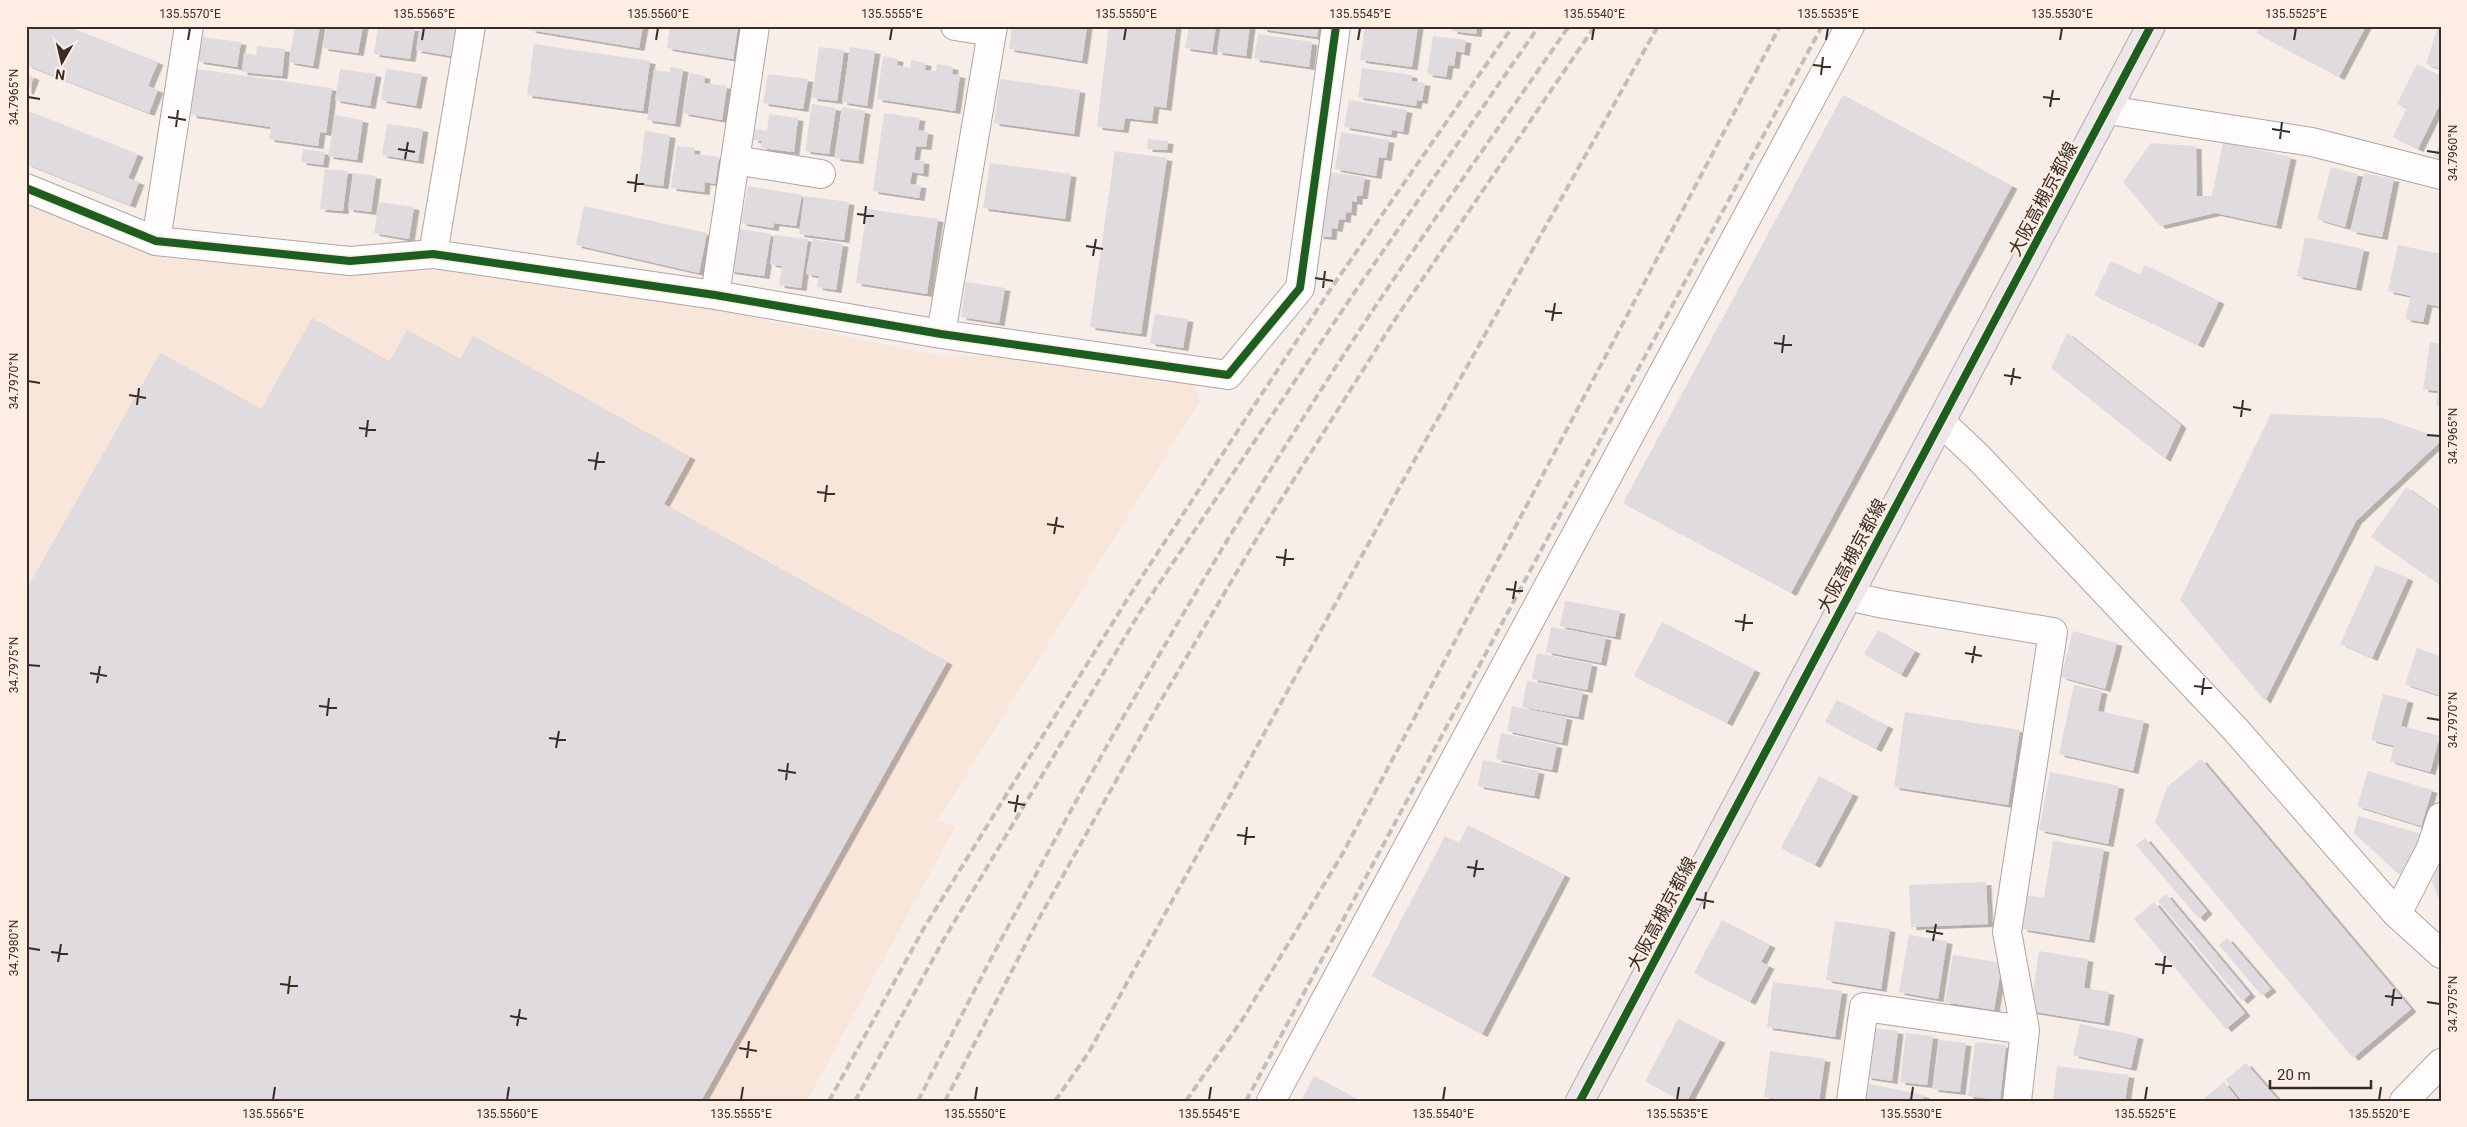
<svg xmlns="http://www.w3.org/2000/svg" width="2467" height="1127" font-family="Roboto,'Noto Sans JP',sans-serif">
<style>
.built{fill:#f9e6db}
.building{fill:#dfdbde;filter:url(#shadow)}
.lines{fill:none;stroke-linecap:round;stroke-linejoin:round}
.minor-casing{stroke:#afa6a1;stroke-width:30}
.tertiary-casing{stroke:#afa6a1;stroke-width:30}
.primary-casing{stroke:#baaaac;stroke-width:30}
.minor{stroke:#fefcfc;stroke-width:28}
.tertiary{stroke:#fefcfc;stroke-width:28}
.primary{stroke:#eee7e9;stroke-width:28}
.rail{stroke:#c1bebc;stroke-width:4;stroke-dasharray:8 4;stroke-linecap:butt}
.cycleway-casing{stroke:#fdede3;stroke-width:11}
.cycleway{stroke:#1b5e20;stroke-width:8}
.ticks{fill:none;stroke:#372d27;stroke-width:2}
.labels{text-anchor:middle;stroke-width:5;stroke-linejoin:round;paint-order:stroke}
.street-label{font-size:18px;fill:#372d27;stroke:#fdede3}
.neatline{fill:none;stroke:#372d27;stroke-width:2}
.ticks-label{font-size:12px;text-anchor:middle;fill:#372d27}
</style>
<defs>
<filter id="shadow"><feDropShadow dx="5.5" dy="3" stdDeviation="0" flood-color="#0004"/></filter>
</defs>
<rect width="100%" height="100%" fill="#f7eee9"/>
<!-- built -->
<path class="built" d="M26,204L165,258L361,274L441,270L715,310L936,355L1056,359L1194,384L1200,401L938,820L955,827L807,1101H26Z"/>
<!-- building -->
<path class="building" d="M26,26H67L158,62L148,86L158,90L149,113L26,65Z
M295,26H320L313,66L289,62Z
M326,26H363L358,53L323,48Z
M378,26L415,28L410,59L374,54Z
M420,26H457L451,56L416,50Z
M531,26H643L639,48L530,30Z
M670,26H738L733,59L667,48Z
M1012,26H1087L1082,61L1009,49Z
M1109,26H1176L1166,108L1154,106L1152,121L1125,118L1123,130L1097,127Z
M1189,26H1216L1212,52L1185,48Z
M1221,26H1250L1246,56L1217,52Z
M1262,26H1319L1317,37L1262,29Z
M1365,26H1418L1412,67L1360,60Z
M1453,26H1477L1476,34L1452,31Z
M2260,26H2366L2339,77L2256,33Z
M2438,26H2441V69L2426,64Z
M1258,34L1312,42L1309,67L1254,59Z
M1433,36L1466,40L1464,53L1456,51L1454,66L1448,65L1446,77L1427,74Z
M202,37L241,42L237,67L198,61Z
M534,44L650,61L643,111L527,95Z
M257,46L285,49L282,76L242,72L244,53L256,55Z
M819,47L844,50L837,101L812,98Z
M850,47L875,51L867,106L842,102Z
M883,56L898,59L897,65L910,68L911,60L926,63L925,70L936,71L937,64L953,67L952,74L960,75L955,111L877,99Z
M2417,64L2441,76V102L2418,149L2393,137L2407,108L2397,104Z
M670,67L683,69L675,124L647,120L654,70L670,72Z
M1362,68L1412,75V81L1425,83L1422,101L1417,100L1416,106L1358,97Z
M197,69L332,88L326,133L320,132L318,146L269,139L271,127L191,115Z
M340,69L376,74L370,106L335,100Z
M386,69L422,74L416,106L381,100Z
M690,73L705,76L704,83L727,86L722,120L683,113Z
M26,74L34,77L28,92L26,91Z
M768,74L808,79L803,109L763,103Z
M1000,79L1080,90L1074,134L994,123Z
M1843,95L2012,186L1791,593L1623,503Z
M1349,100L1407,110L1403,132L1392,130L1391,135L1344,127Z
M812,104L836,108L829,154L805,151Z
M842,107L865,111L858,161L835,158Z
M26,110L138,154L128,178L139,182L130,205L26,164Z
M884,113L920,118L918,130L928,132L926,147L916,146L914,160L924,161L923,174L912,172L910,184L921,185L919,198L873,191Z
M769,114L798,118L794,152L761,148L762,141L753,140L755,129L767,131Z
M335,115L363,120L357,160L328,156Z
M387,124L423,129L418,161L382,155Z
M645,131L670,135L663,186L638,183Z
M1341,132L1389,140L1386,158L1379,157L1376,176L1335,169Z
M1148,139L1168,141L1167,150L1147,149Z
M2441,141V159L2434,156Z
M2223,142L2291,157L2276,226L2215,213L2160,226L2123,182L2151,143L2196,146L2197,196H2212Z
M677,146L695,148L694,154L719,157L715,184L705,182L704,192L671,188Z
M303,149L325,152L323,165L301,162Z
M1115,151L1167,158L1141,334L1090,327Z
M990,163L1071,174L1065,219L983,208Z
M2331,167L2358,174L2345,227L2317,219Z
M325,169L348,171L343,211L320,209Z
M1327,172L1365,177L1362,196H1357V202L1352,201L1351,213L1346,212L1345,220L1339,219L1337,229L1332,228L1331,237L1318,236Z
M353,173L376,176L371,212L348,209Z
M2364,173L2394,179L2382,237L2351,231Z
M748,186L802,195L796,226L774,223L773,228L741,223Z
M804,196L849,202L844,240L799,234Z
M379,202L414,207L409,239L374,233Z
M584,206L707,233L699,273L576,245Z
M867,209L938,219L927,294L856,283Z
M735,228L771,234L764,276L729,271Z
M774,235L808,239L801,288L779,285L782,266L770,264Z
M2305,237L2364,249L2356,288L2297,276Z
M812,239L843,244L836,290L817,287L819,276L806,274Z
M2398,245L2441,254V307L2427,304L2423,322L2405,319L2411,296L2388,291Z
M2111,261L2140,275L2145,265L2219,301L2198,345L2094,295Z
M966,282L1005,288L999,323L961,317Z
M1155,314L1188,319L1183,348L1150,343Z
M312,318L389,362L407,330L460,359L473,336L690,457L664,504L947,662L701,1101H26V590L160,353L261,409Z
M2067,333L2181,425L2165,459L2051,368Z
M2430,342L2441,344V407L2436,406L2438,391L2423,389Z
M2271,414L2382,418L2441,438V441L2356,521L2265,701L2180,600Z
M2406,487L2441,512V586L2371,537Z
M2376,565L2408,578L2372,658L2340,644Z
M1565,601L1620,611L1615,637L1560,626Z
M1662,622L1755,670L1727,723L1634,676Z
M1551,627L1606,637L1601,663L1546,652Z
M1878,630L1915,651L1901,675L1864,654Z
M2073,631L2117,643L2105,689L2061,677Z
M2417,648L2441,656V696L2405,684Z
M1537,653L1592,664L1587,690L1532,679Z
M1527,681L1583,692L1578,717L1522,707Z
M2074,685L2102,691L2098,711L2144,721L2133,771L2059,754Z
M2383,694L2408,700L2401,726L2440,736L2430,772L2390,761L2394,746L2371,740Z
M1837,700L1888,726L1876,749L1825,722Z
M1512,706L1567,717L1562,743L1507,731Z
M1905,712L2020,730L2008,805L1894,787Z
M1501,733L1557,745L1552,770L1496,759Z
M2201,759L2411,1009L2353,1058L2155,822L2167,787Z
M1483,760L1539,771L1534,796L1478,786Z
M2368,771L2432,790L2421,826L2357,806Z
M2050,772L2119,786L2108,844L2039,830Z
M1819,776L1853,794L1815,865L1781,848Z
M2358,816L2422,834L2408,883L2354,833Z
M1468,825L1565,875L1482,1034L1372,976L1445,836L1459,843Z
M2145,838L2207,911L2199,919L2136,845Z
M2053,841L2104,849L2089,940L2022,929L2028,895L2044,898Z
M2440,859H2441V904L2432,882Z
M1986,882L1988,924L1911,927L1909,885Z
M2166,894L2250,994L2242,1001L2158,901Z
M2154,902L2245,1013L2226,1029L2134,919Z
M1722,920L1770,945L1761,962L1769,966L1750,1002L1694,973Z
M1835,921L1890,929L1881,989L1826,980Z
M1909,935L1947,941L1938,999L1899,992Z
M2227,938L2271,989L2262,996L2219,945Z
M2039,951L2088,959L2084,988L2109,992L2104,1023L2030,1011Z
M1953,955L2002,963L1994,1010L1945,1002Z
M1773,982L1842,991L1835,1037L1767,1027Z
M1678,1019L1720,1040L1687,1101H1682L1645,1081Z
M2080,1024L2138,1036L2131,1068L2073,1055Z
M1872,1028L1898,1031L1892,1081L1866,1077Z
M1906,1033L1933,1036L1927,1085L1900,1082Z
M1939,1040L1966,1043L1960,1092L1933,1089Z
M1975,1042L2006,1045L2000,1100L1968,1096Z
M1770,1051L1825,1059L1819,1101H1790L1764,1097Z
M2246,1063L2279,1101H2244L2225,1080Z
M2057,1066L2129,1075L2125,1101L2053,1100Z
M1314,1076L1361,1101H1301Z
M2224,1082L2239,1101H2201Z
M1869,1084L1924,1095L1923,1101H1866Z"/>
<g class="lines">
<defs>
<path id="minor" d="M955,26L992,32
M2108,110L2312,142L2441,175
M735,160L821,174
M26,188L156,241L350,261L433,254L715,295L941,334L1228,375L1300,288L1336,26
M156,241L189,26
M433,254L471,26
M715,295L755,26
M941,334L993,26
M1848,596L1884,604L2053,632L2007,932L2025,1030L2017,1101
M2397,914L2431,848L2441,817
M1271,1101L1850,26
M1851,1101L1864,1007L2025,1030
M2404,1101L2441,1063"/>
<path id="tertiary" d="M1941,422L1979,458L2235,729L2397,914L2441,954"/>
<path id="primary" d="M1580,1101L2151,26"/>
</defs>
<!-- minor casing -->
<use href="#minor" class="minor-casing"/>
<!-- tertiary casing -->
<use href="#tertiary" class="tertiary-casing"/>
<!-- primary casing -->
<use href="#primary" class="primary-casing"/>
<!-- minor -->
<use href="#minor" class="minor"/>
<!-- tertiary -->
<use href="#tertiary" class="tertiary"/>
<!-- primary -->
<use href="#primary" class="primary"/>
<!-- rail -->
<path class="rail" d="M829,1101L924,928L1128,598L1332,287L1513,26
M855,1101L944,939L1140,612L1352,296L1539,26
M918,1101C1055,828 1207,561 1375,307C1438,213 1504,120 1569,26
M945,1101L1037,922L1160,702L1260,533L1394,321L1595,26
M1055,1101L1089,1052L1404,479L1658,26
M1186,1101L1244,1017L1343,853L1780,26
M1246,1101L1822,26"/>
<defs>
<path id="cycleway" d="M26,188L156,241L350,261L433,254L715,295L941,334L1228,375L1300,288L1336,26
M1580,1101L2151,26"/>
</defs>
<!-- cycleway casing -->
<use href="#cycleway" class="cycleway-casing"/>
<!-- cycleway -->
<use href="#cycleway" class="cycleway"/>
</g>
<!-- ticks -->
<path class="ticks" d="M188,40L190,28M422,40L424,28M656,40L658,28M890,40L892,28M1124,40L1126,28M1358,40L1360,28M1592,40L1594,28M1826,40L1828,28M2060,40L2062,28M2294,40L2296,28M1813,65L1831,67M1821,75L1823,57M28,97L40,99M2043,97L2060,99M2050,107L2053,90M168,117L186,120M176,127L178,110M2272,129L2290,132M2280,139L2282,122M398,149L415,152M2427,151L2440,153M405,159L408,142M627,182L644,184M635,192L637,174M857,214L874,216M864,224L866,206M1086,246L1103,249M1093,256L1096,239M1315,278L1333,281M1323,288L1325,271M1545,311L1562,313M1552,321L1555,303M1774,343L1792,345M1782,353L1784,335M2004,375L2021,378M28,381L40,383M2011,385L2014,368M129,395L146,398M137,405L139,388M2233,407L2251,410M2241,417L2243,400M359,428L376,430M2427,435L2440,436M366,437L368,420M588,460L605,462M595,470L598,452M817,492L835,494M825,502L827,485M1047,524L1064,527M1054,534L1057,517M1276,557L1294,559M1284,566L1286,549M1506,589L1523,591M1513,599L1516,581M1735,621L1753,623M1743,631L1745,614M1965,653L1982,656M1972,663L1975,646M28,665L40,666M90,673L107,676M97,683L100,666M2194,686L2212,688M2202,695L2204,678M319,706L337,708M327,716L329,698M2427,718L2440,720M549,738L566,740M556,748L559,731M778,770L796,773M786,780L788,763M1008,802L1025,805M1015,812L1018,795M1237,835L1255,837M1245,845L1247,827M1467,867L1484,869M1474,877L1477,860M1696,899L1714,902M1704,909L1706,892M1926,931L1943,934M1933,941L1936,924M28,948L40,950M51,952L68,954M58,962L61,944M2155,964L2172,966M2163,974L2165,956M280,984L298,986M288,994L290,976M2385,996L2402,998M2427,1002L2440,1004M2392,1006L2394,989M510,1016L527,1019M517,1026L520,1009M739,1048L757,1051M747,1058L749,1041M273,1100L275,1087M507,1100L509,1087M741,1100L743,1087M975,1100L977,1087M1209,1100L1211,1087M1443,1100L1445,1087M1677,1100L1679,1087M1911,1100L1913,1087M2145,1100L2147,1087M2379,1100L2381,1087"/>
<g class="labels">
<!-- street labels -->
<g class="street-label">
<text transform="translate(2043 199) rotate(-62)" y="6">大阪高槻京都線</text>
<text transform="translate(1852 556) rotate(-62)" y="6">大阪高槻京都線</text>
<text transform="translate(1662 914) rotate(-62)" y="6">大阪高槻京都線</text>
</g>
</g>
<!-- border -->
<rect width="2467" height="1127" fill="none" stroke="#fdede3" stroke-width="55"/>
<!-- north arrow -->
<g transform="translate(62 62) rotate(188)" stroke="#fdede3" stroke-width="4" paint-order="stroke">
<path d="M0-4L9 19L0 12L-9 19Z" fill="#372d27"/>
<text y="-8" font-size="14" font-weight="bold" text-anchor="middle" fill="#372d27">N</text>
</g>
<!-- scale -->
<path d="M2270 1080v8h101v-8" fill="none" stroke="#372d27" stroke-width="2.5"/>
<text x="2277" y="1080" font-size="15" fill="#372d27" stroke="#fdede3" stroke-width="4" paint-order="stroke">20 m</text>
<rect x="28" y="28" width="2412" height="1072" class="neatline"/>
<g class="ticks-label">
<text x="190" y="18">135.5570°E</text>
<text x="424" y="18">135.5565°E</text>
<text x="658" y="18">135.5560°E</text>
<text x="892" y="18">135.5555°E</text>
<text x="1126" y="18">135.5550°E</text>
<text x="1360" y="18">135.5545°E</text>
<text x="1594" y="18">135.5540°E</text>
<text x="1828" y="18">135.5535°E</text>
<text x="2062" y="18">135.5530°E</text>
<text x="2296" y="18">135.5525°E</text>
<text transform="translate(14 97) rotate(-90)" y="4">34.7965°N</text>
<text transform="translate(2453 153) rotate(-90)" y="4">34.7960°N</text>
<text transform="translate(14 381) rotate(-90)" y="4">34.7970°N</text>
<text transform="translate(2453 436) rotate(-90)" y="4">34.7965°N</text>
<text transform="translate(14 665) rotate(-90)" y="4">34.7975°N</text>
<text transform="translate(2453 720) rotate(-90)" y="4">34.7970°N</text>
<text transform="translate(14 948) rotate(-90)" y="4">34.7980°N</text>
<text transform="translate(2453 1004) rotate(-90)" y="4">34.7975°N</text>
<text x="273" y="1118">135.5565°E</text>
<text x="507" y="1118">135.5560°E</text>
<text x="741" y="1118">135.5555°E</text>
<text x="975" y="1118">135.5550°E</text>
<text x="1209" y="1118">135.5545°E</text>
<text x="1443" y="1118">135.5540°E</text>
<text x="1677" y="1118">135.5535°E</text>
<text x="1911" y="1118">135.5530°E</text>
<text x="2145" y="1118">135.5525°E</text>
<text x="2379" y="1118">135.5520°E</text>
</g>
</svg>
